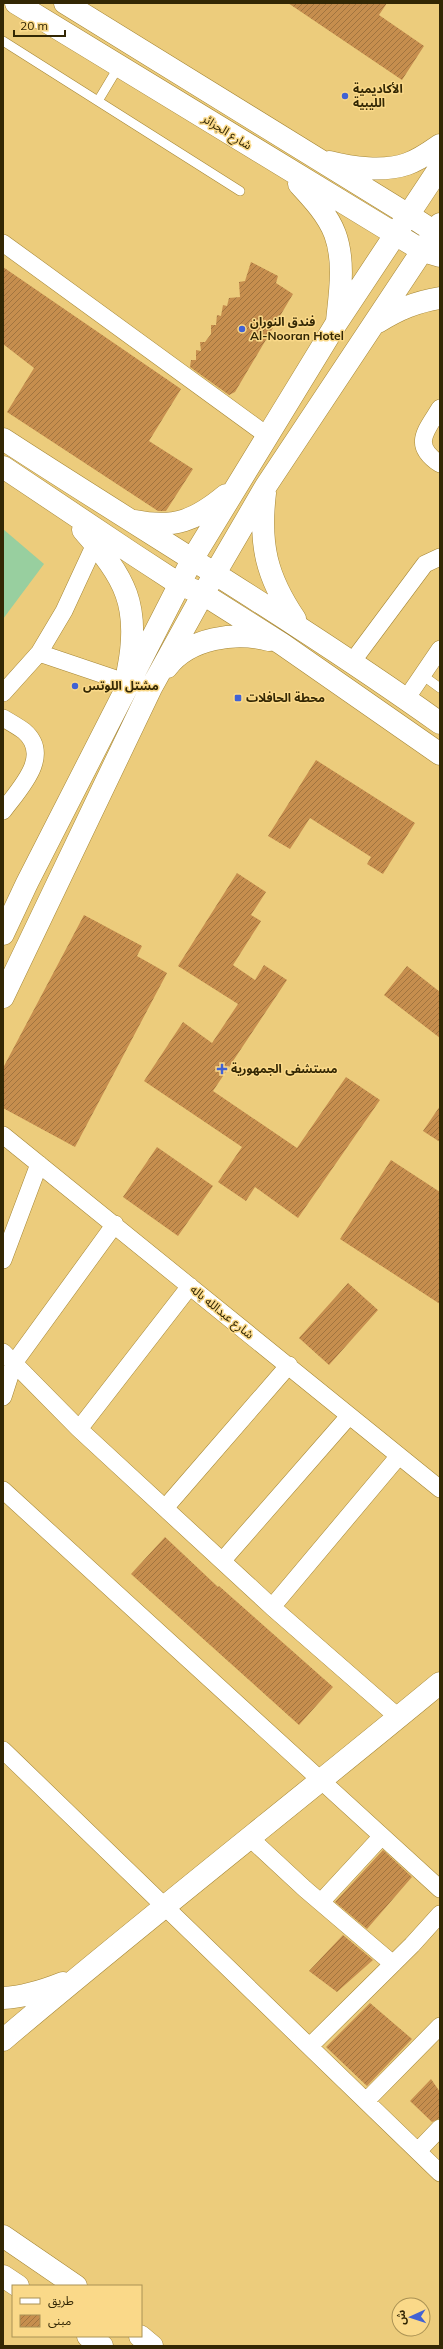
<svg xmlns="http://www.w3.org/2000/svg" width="443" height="2349" font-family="Mulish,'Noto Sans Arabic',sans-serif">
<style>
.green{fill:#98cf9f}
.building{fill:url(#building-hatch)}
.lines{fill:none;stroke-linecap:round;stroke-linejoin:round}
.lane-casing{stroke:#a58635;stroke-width:10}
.street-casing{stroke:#a58635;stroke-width:18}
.secondary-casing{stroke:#a58635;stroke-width:23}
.primary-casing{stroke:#a58635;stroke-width:23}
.lane{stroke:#fff;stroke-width:9}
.street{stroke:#fff;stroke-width:17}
.secondary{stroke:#fff;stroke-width:22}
.primary{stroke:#fff;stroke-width:22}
.poi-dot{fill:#4162d4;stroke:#fad989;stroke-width:1.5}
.labels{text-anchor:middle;stroke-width:3;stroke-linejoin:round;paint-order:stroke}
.poi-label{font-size:12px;font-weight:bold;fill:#332704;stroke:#fad989;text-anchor:start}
.street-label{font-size:12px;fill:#332704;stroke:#fad989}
</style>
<defs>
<pattern id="building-hatch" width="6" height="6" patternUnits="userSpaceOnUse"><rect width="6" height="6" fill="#c68e4e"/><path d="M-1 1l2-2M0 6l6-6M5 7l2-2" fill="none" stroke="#a1743f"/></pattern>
</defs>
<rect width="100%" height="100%" fill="#eccc7c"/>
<!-- green -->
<path class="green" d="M3,529L44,564L3,619Z"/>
<!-- building -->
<path class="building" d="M288,3H387L379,15L424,46L402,80Z
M251,262L278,276L276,283L293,294L235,392L229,395L190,367L191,360H196V350L201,351L200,342H205L211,334V325H216L217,315L221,316L223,305L227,306L229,298L240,297L239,282L245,281Z
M3,267L181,389L149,441L193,469L166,511H158L7,412L34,368L3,344Z
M316,760L415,823L383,874L367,864L371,857L310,818L290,849L268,836Z
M237,873L266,892L251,915L261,921L233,965L255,980L264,965L287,980L213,1091L297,1148L346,1077L380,1100L298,1218L255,1187L246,1201L218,1182L242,1147L144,1081L183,1022L212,1043L238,1004L178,966Z
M84,915L142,946L137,956L167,973L75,1147L3,1108V1068Z
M407,966L440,992V1038L384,995Z
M440,1106V1142L423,1131Z
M157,1147L213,1186L178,1236L123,1197Z
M391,1160L440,1192V1304L340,1239Z
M348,1283L378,1310L329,1365L299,1338Z
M165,1537L218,1587L219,1586L333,1687L299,1725L131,1574Z
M383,1850L412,1877L367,1929L335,1902Z
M343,1935L373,1960L337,1992L309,1971Z
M370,2003L412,2039L367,2086L326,2047Z
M431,2079L440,2092V2118L432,2122L410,2101Z"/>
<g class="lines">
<defs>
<path id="lane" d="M3,41L240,191
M98,101L119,66
M422,675L440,688"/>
<path id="street" d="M3,243L268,436
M440,408C426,431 411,445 440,464
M39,653L125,682
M352,662L425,564L440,557
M3,693L39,653L64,611L95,544
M406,699L440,649
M3,718C10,722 17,726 24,731C53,756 19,789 3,811
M3,1135L440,1489
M3,1260L39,1164
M190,1286L79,1429L272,1607L398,1717
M3,1352L79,1429
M3,1397L14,1363L115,1224
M3,1490L440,1889
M165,1508L289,1365
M223,1560L349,1416
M272,1607L398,1457
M3,1750L440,2173
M250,1838L305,1889L393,1964
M321,1902L382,1836
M311,2045L412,1945L440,1914
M366,2101L440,2026
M418,2151L440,2128"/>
<path id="secondary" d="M3,1998C24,1997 43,1991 63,1983
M3,2040C147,1918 295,1803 440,1683"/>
<path id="primary" d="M16,3L395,234L423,251L440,256
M65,3L407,214L435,232L440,239
M329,162C352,168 384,172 407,164C419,160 430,152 440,145
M299,184C312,198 328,215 335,234C345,261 340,293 337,321
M378,322C399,309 416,302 440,298
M3,439C149,534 298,622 440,723
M3,467L133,554L179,584L203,594L282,644L440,754
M265,493C259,544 266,576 295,619
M135,521C175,529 196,520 226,495
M83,530C125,578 141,605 128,670
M167,667C189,638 235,631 269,640
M3,934L27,883L193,558L336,324L440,167
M3,997L151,688L203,594L266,486L440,224
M3,2236L76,2286
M3,2276L18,2286
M88,2336L102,2346
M140,2336L152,2346"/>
</defs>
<!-- lane casing -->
<use href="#lane" class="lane-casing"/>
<!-- street casing -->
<use href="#street" class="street-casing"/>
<!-- secondary casing -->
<use href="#secondary" class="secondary-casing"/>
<!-- primary casing -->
<use href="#primary" class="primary-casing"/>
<!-- lane -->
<use href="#lane" class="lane"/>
<!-- street -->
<use href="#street" class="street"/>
<!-- secondary -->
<use href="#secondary" class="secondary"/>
<!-- primary -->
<use href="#primary" class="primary"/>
</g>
<!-- markers -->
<g class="poi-dot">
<circle cx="345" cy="96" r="4"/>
<circle cx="242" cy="329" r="4"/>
<circle cx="75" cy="686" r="4"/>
<rect x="234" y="694" width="8" height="8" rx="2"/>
<path d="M220 1063h4v4h4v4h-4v4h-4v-4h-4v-4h4z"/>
</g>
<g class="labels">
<!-- poi labels -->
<g class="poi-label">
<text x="353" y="93">الأكاديمية<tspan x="353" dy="14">الليبية</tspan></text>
<text x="250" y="326">فندق النوران<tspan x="250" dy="14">Al-Nooran Hotel</tspan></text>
<text x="83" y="690">مشتل اللوتس</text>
<text x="246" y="702">محطة الحافلات</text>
<text x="231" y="1073">مستشفى الجمهورية</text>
</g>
<!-- street labels -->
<g class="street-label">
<text transform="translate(227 132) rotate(32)" y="4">شارع الجزائر</text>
<text transform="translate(222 1312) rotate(39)" y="4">شارع عبدالله باله</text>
</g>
</g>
<!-- border -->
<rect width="443" height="2349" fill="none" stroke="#332704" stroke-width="8"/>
<!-- legend -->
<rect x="12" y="2285" width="130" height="52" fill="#fad989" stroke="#aa9254"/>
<rect x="20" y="2298" width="20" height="6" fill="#ffffff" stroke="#aa9254"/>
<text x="48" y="2305" font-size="12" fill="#332704">طريق</text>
<rect x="20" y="2315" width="20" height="12" fill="url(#building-hatch)" stroke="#aa9254"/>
<text x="48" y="2325" font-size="12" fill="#332704">مبنى</text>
<!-- north arrow -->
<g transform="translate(411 2317) rotate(267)"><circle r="19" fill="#fad989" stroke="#aa9254"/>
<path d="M0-3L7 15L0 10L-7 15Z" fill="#4162d4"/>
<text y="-6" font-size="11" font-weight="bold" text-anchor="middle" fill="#332704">ش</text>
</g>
<!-- scale -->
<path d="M14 30v6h51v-6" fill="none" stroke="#332704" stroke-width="2"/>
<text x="20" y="30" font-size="12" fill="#332704" stroke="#fad989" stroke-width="3" paint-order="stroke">20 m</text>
</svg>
